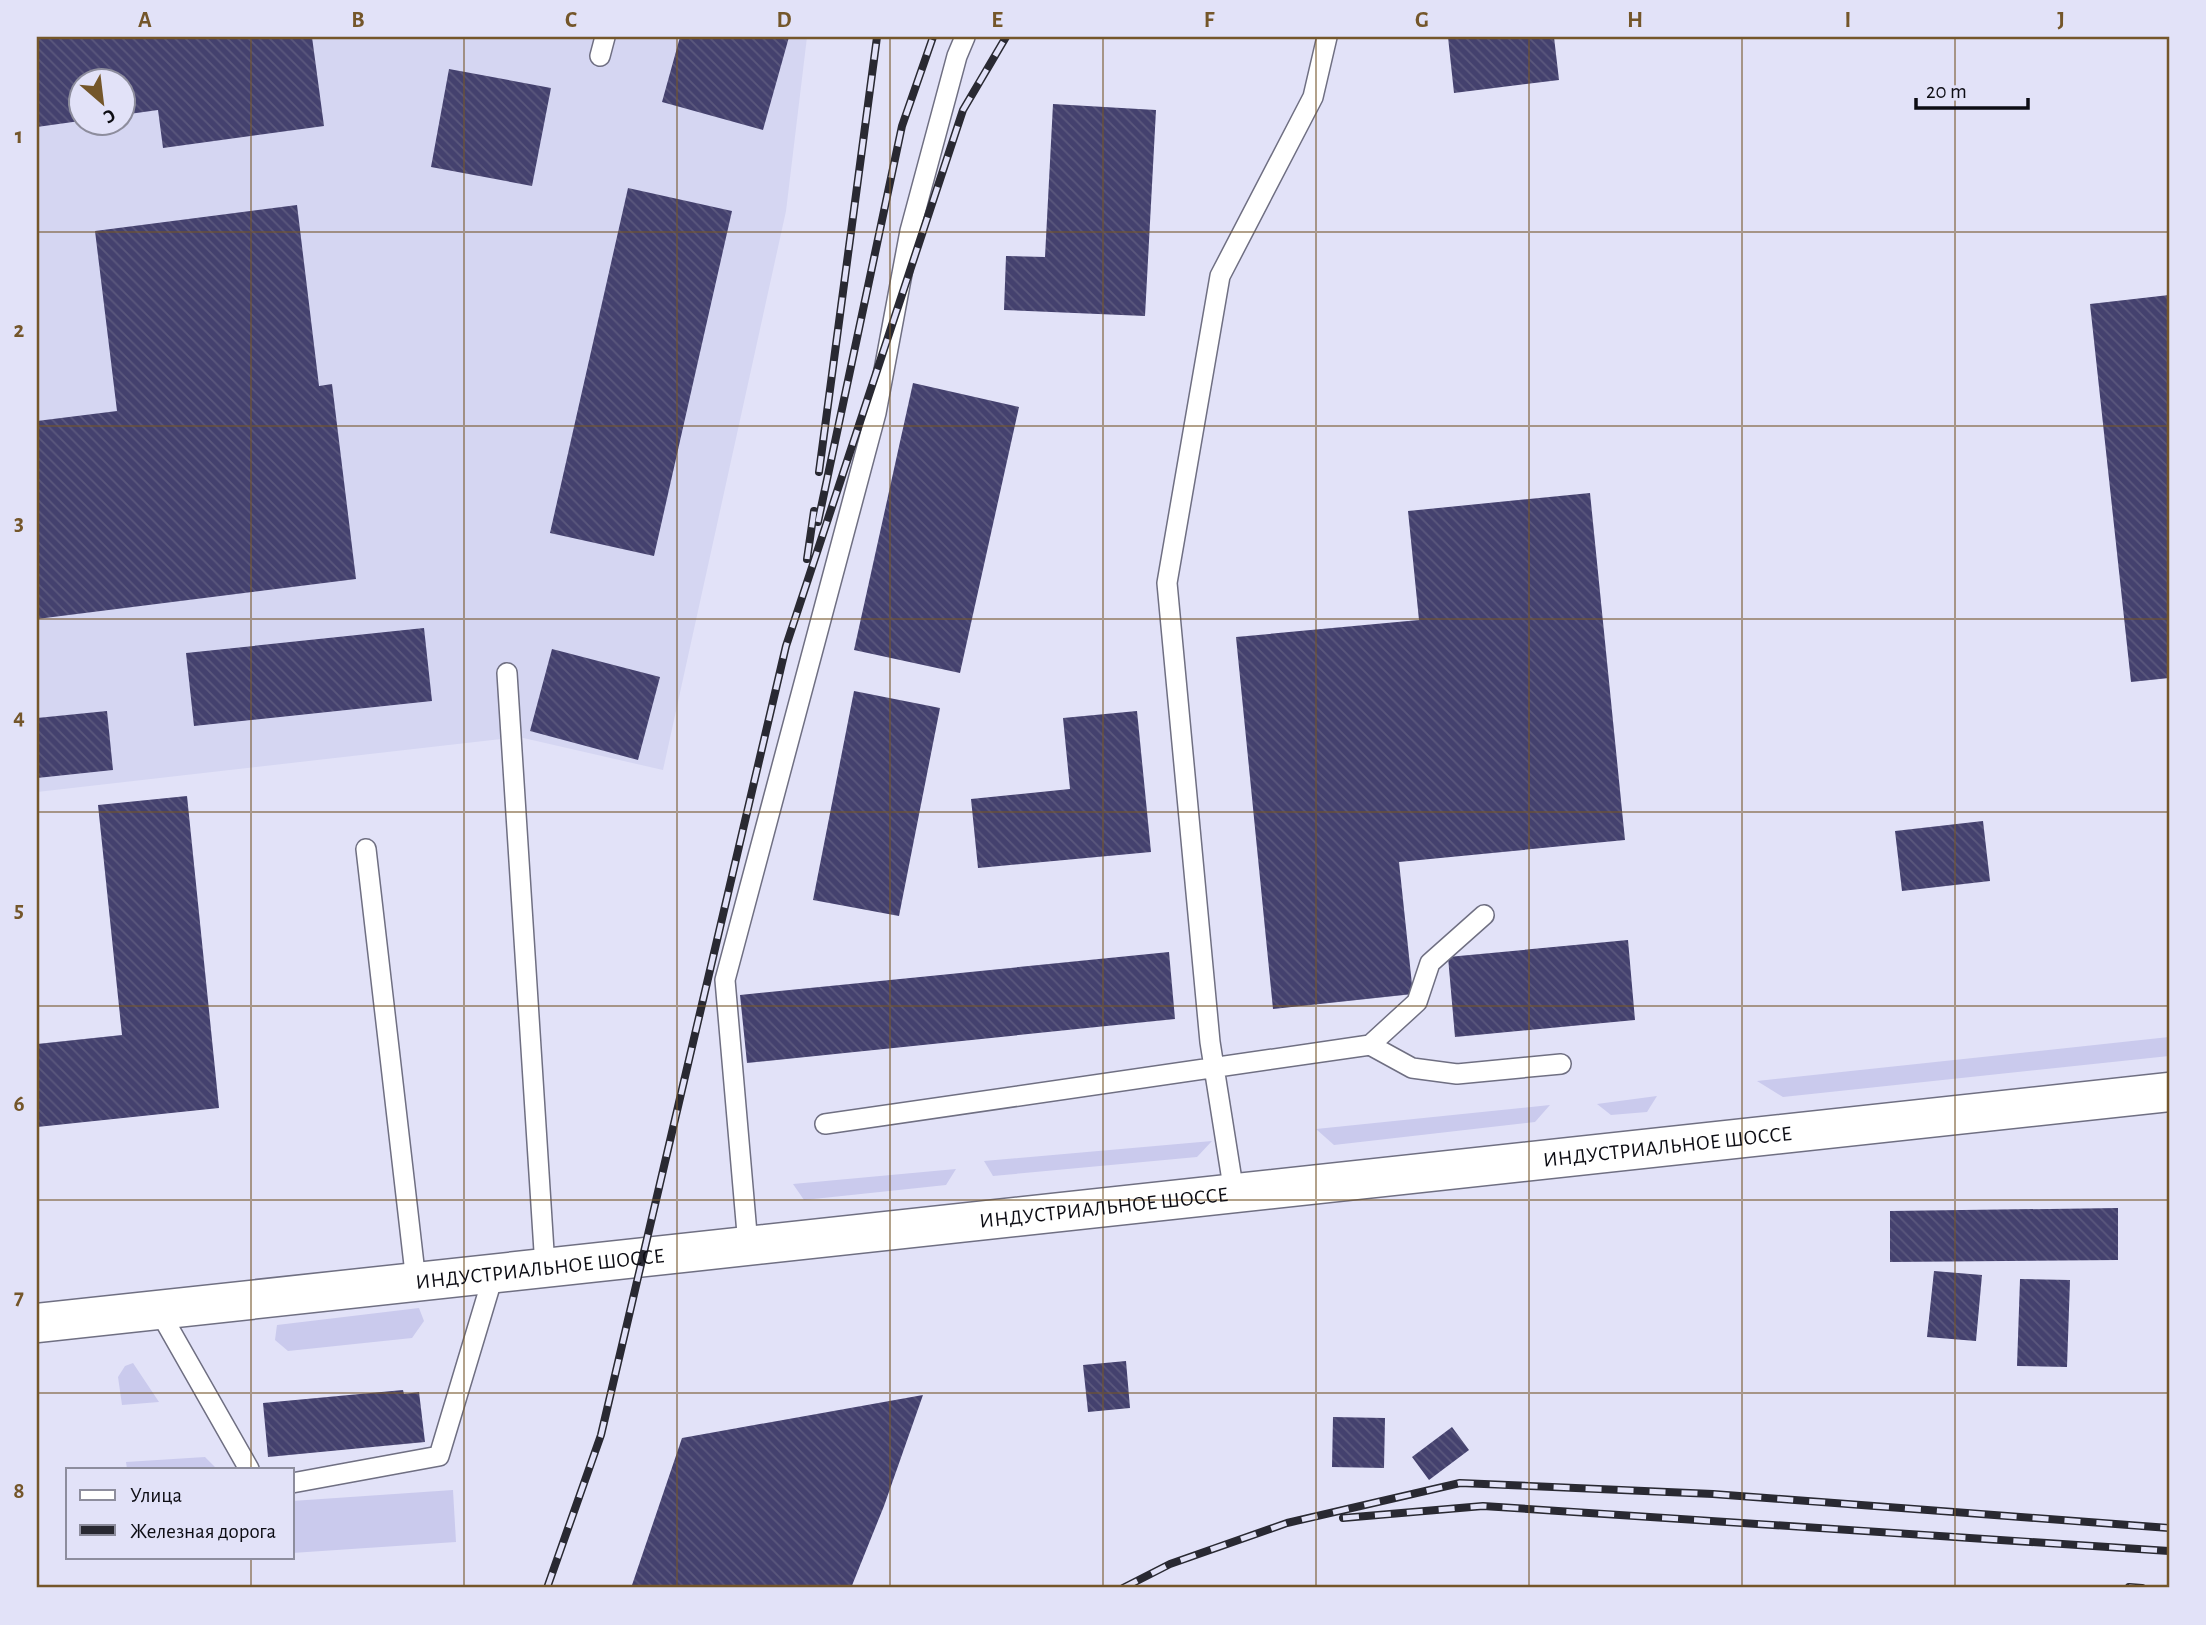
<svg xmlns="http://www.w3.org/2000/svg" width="2206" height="1625" font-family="'Alegreya Sans',sans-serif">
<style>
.built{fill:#d5d6f2;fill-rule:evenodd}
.grass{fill:#cacaed}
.building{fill:url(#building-back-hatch)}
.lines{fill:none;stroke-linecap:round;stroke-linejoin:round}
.lane-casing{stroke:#6f6f82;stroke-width:22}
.secondary-casing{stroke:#6f6f82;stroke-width:41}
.lane{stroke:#fff;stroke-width:19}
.secondary{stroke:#fff;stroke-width:38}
.rail-casing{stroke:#292932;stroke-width:8}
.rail{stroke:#e2e2f8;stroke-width:5;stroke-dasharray:16;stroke-linecap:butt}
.grid{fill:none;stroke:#74562a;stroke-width:2;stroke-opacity:0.55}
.labels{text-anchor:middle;stroke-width:7;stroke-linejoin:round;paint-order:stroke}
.street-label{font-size:21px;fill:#0d0d14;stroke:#e2e2f8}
.neatline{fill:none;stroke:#74562a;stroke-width:2.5}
.grid-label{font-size:23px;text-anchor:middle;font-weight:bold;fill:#74562a}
</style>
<defs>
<pattern id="building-back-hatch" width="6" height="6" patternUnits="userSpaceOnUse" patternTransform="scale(1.75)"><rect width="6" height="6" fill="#44416e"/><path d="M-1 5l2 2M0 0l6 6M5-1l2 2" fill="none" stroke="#5b587d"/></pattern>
</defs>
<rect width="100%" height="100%" fill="#e2e2f8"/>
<!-- built -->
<path class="built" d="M37,37H807L786,211L663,770L519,737L37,792ZM80,80H122V122H80Z"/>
<!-- grass -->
<path class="grass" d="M2169,1037V1056L1783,1097L1757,1081Z
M1657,1096L1647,1112L1611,1115L1597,1104Z
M1550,1105L1535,1122L1334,1145L1316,1129Z
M1212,1141L1197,1157L993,1176L984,1161Z
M956,1169L946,1185L804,1200L793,1184Z
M419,1308L424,1321L412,1338L288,1351L275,1340L277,1325Z
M133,1363L159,1402L122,1405L118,1377L125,1366Z
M205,1457L217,1469H127L126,1462Z
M453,1490L456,1542L292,1553V1501Z"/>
<!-- building -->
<path class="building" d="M37,37H312L324,126L163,148L158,110L122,115V80H80V121L37,127Z
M680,37H789L763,130L662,102Z
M1448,37H1554L1559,80L1454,93Z
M449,69L551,88L532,186L431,167Z
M1053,104L1156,110L1145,316L1004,310L1006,256L1045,257Z
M628,188L732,211L654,556L550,533Z
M297,205L319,386L332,384L356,579L37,619V421L117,411L95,231Z
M2169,295V678L2131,682L2090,304Z
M913,383L1019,407L960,673L854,650Z
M1590,493L1625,840L1399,862L1413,994L1273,1009L1236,637L1419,620L1408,511Z
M424,628L432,701L194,726L186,653Z
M552,649L660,677L638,760L530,731Z
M854,691L940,708L899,916L813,900Z
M107,711L113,770L37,778V718Z
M1137,711L1151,852L978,868L971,799L1070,789L1063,718Z
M187,796L219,1108L37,1127V1044L122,1035L98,805Z
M1983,821L1990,881L1902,891L1895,831Z
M1628,940L1635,1020L1455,1037L1448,957Z
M1169,952L1175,1019L747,1063L740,995Z
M2118,1208V1260L1890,1262V1211Z
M1934,1271L1982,1275L1976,1341L1927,1337Z
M2020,1279L2070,1280L2067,1367L2017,1366Z
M1126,1361L1130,1408L1088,1412L1083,1365Z
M403,1390L404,1394L419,1392L425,1442L268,1457L263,1403Z
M923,1395L884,1506L851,1588H631L682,1438Z
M1333,1417L1385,1418L1384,1468L1332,1467Z
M1452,1427L1469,1450L1429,1480L1412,1457Z"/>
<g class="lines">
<defs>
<path id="lane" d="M600,56L605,37
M507,673L545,1267
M366,849L416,1282
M1370,1045L1417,1002L1430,963L1484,915
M825,1124L1370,1045L1412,1068L1457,1074L1561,1064
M1234,1193L1210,1042L1167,583L1220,276L1313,97L1327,37
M748,1245L725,980L876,413L910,231L957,56L965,37
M158,1309L249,1469
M292,1483L439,1456L494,1273"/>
<g id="secondary">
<path id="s1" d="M37,1323L2169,1092"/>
</g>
</defs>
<!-- lane casing -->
<use href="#lane" class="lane-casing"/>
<!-- secondary casing -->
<use href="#secondary" class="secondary-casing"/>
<!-- lane -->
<use href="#lane" class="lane"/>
<!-- secondary -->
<use href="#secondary" class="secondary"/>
<defs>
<path id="rail" d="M819,472L877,37
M818,522L902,126L933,37
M807,559L814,511
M1343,1518L1483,1506L2169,1551
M2129,1587L2142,1588
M547,1588L601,1435L786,646L963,110L1006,37
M1123,1588L1170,1564L1287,1523L1460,1483L1713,1494L2169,1528"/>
</defs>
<!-- rail casing -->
<use href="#rail" class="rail-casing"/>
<!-- rail -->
<use href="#rail" class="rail"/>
</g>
<!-- grid -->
<path class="grid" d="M251,37V1469M464,37V1588M677,37V1588M890,37V1588M1103,37V1588M1316,37V1588M1529,37V1588M1742,37V1588M1955,37V1588M37,232H2169M37,426H2169M37,619H2169M37,812H2169M37,1006H2169M37,1200H2169M37,1393H2169M251,1557V1588"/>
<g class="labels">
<!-- street labels -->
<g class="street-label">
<text dy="7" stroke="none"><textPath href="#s1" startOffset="1640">ИНДУСТРИАЛЬНОЕ ШОССЕ</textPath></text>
<text dy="7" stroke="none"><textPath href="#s1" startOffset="1073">ИНДУСТРИАЛЬНОЕ ШОССЕ</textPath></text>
<text dy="7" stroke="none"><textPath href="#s1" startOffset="506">ИНДУСТРИАЛЬНОЕ ШОССЕ</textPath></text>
</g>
</g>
<!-- border -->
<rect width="2206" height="1625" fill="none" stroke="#e2e2f8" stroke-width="77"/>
<!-- legend -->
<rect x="66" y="1468" width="228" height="91" fill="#e2e2f8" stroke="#8d8d9d" stroke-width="2"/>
<rect x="80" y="1490" width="35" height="10" fill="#ffffff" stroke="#8d8d9d" stroke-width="2"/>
<text x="130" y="1502" font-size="21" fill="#0d0d14">Улица</text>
<rect x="80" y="1525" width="35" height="10" fill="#292932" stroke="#8d8d9d" stroke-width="2"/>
<text x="130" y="1538" font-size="21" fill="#0d0d14">Железная дорога</text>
<!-- north arrow -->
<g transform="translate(102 102) rotate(152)"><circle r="33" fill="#e2e2f8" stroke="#8d8d9d" stroke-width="2"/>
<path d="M0-5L12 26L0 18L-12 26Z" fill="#74562a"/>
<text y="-10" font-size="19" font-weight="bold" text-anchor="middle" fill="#0d0d14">С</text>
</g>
<!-- scale -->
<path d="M1916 98v10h112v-10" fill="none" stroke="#0d0d14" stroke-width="3.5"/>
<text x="1926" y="98" font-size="21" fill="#0d0d14" stroke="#e2e2f8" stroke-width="5" paint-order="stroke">20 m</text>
<rect x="38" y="38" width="2130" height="1548" class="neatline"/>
<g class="grid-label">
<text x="145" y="27">A</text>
<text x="358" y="27">B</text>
<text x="571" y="27">C</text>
<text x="784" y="27">D</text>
<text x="997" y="27">E</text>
<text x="1209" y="27">F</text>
<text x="1422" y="27">G</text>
<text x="1635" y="27">H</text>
<text x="1848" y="27">I</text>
<text x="2061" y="27">J</text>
<text x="19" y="143">1</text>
<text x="19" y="337">2</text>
<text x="19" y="530">3</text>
<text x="19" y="724">4</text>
<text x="19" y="917">5</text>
<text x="19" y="1111">6</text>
<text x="19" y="1304">7</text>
<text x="19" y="1498">8</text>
</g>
</svg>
